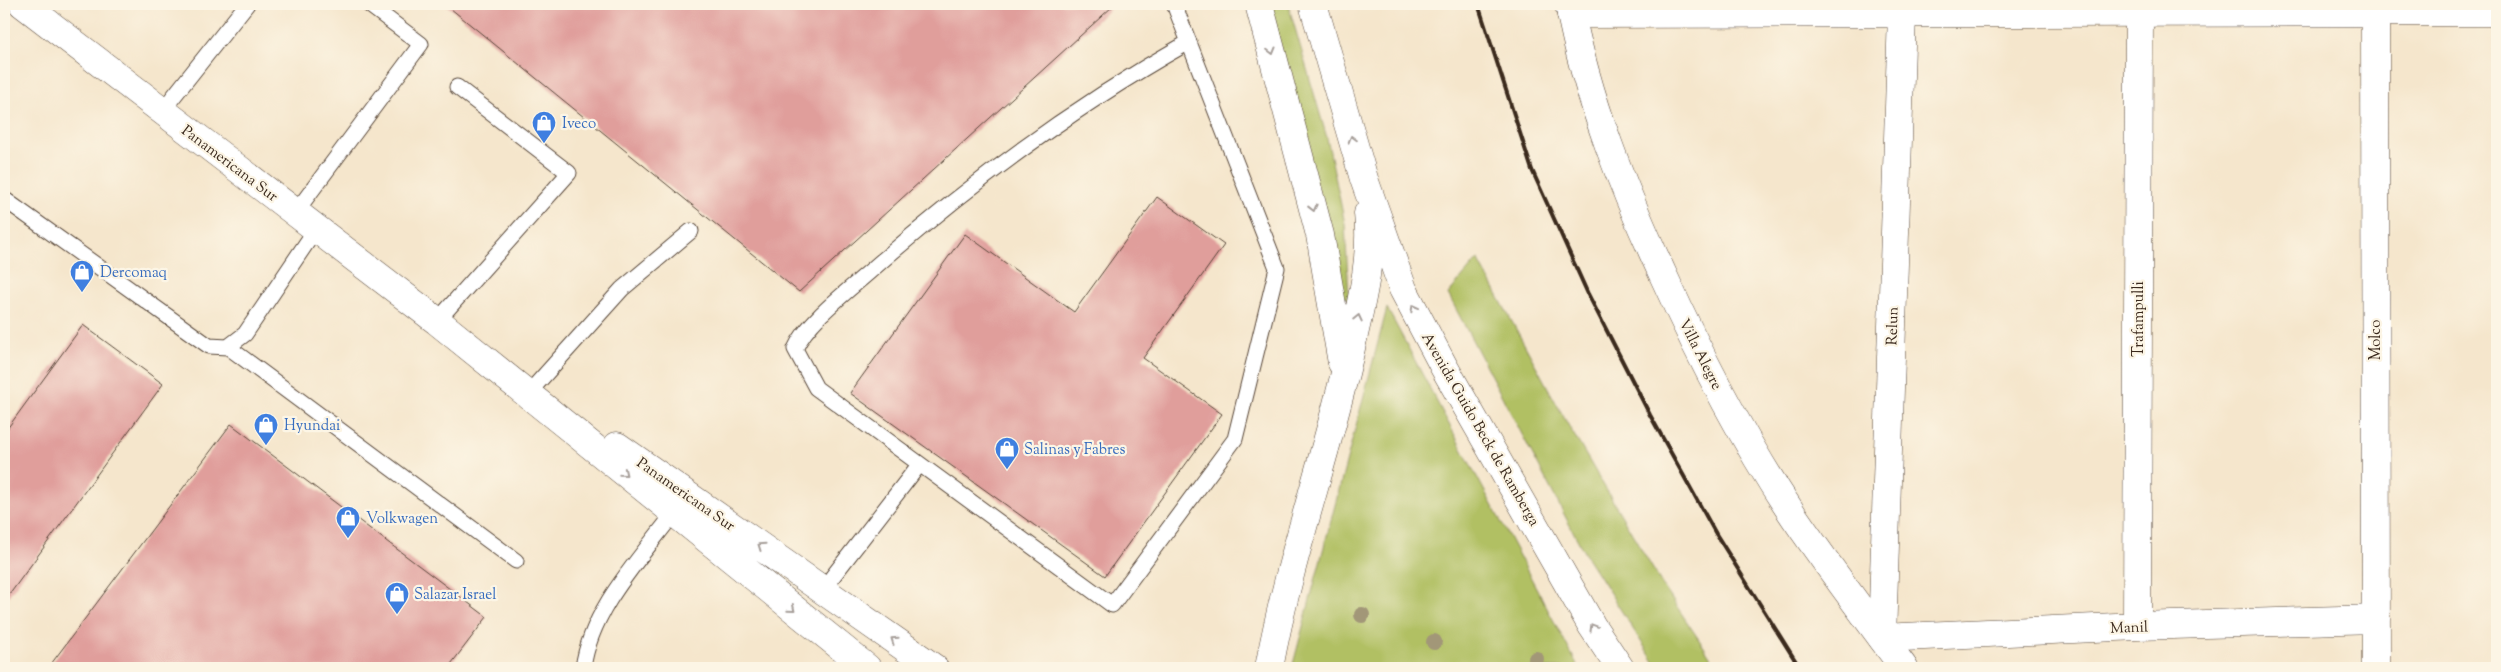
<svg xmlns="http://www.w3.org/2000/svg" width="2501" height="672" font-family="'Sorts Mill Goudy',serif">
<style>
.green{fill:#b1c063;stroke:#767540}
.building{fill:#e09e9b}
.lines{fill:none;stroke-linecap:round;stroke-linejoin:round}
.service-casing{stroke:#574638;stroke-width:17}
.minor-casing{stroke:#574638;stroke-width:29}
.tertiary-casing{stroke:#574638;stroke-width:29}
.secondary-casing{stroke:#574638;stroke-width:29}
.primary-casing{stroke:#574638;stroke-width:29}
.service{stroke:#fff;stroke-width:15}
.minor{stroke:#fff;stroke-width:28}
.tertiary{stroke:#fff;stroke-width:28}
.secondary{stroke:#fff;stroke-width:28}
.primary{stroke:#fff;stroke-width:28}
.rail{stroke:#3b2a1e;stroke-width:4}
.tree{fill:#a29778}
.oneway{stroke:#a79f9a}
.labels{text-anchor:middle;stroke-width:4.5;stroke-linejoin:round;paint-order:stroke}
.shop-label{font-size:15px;fill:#366cbe;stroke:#fcf5e5;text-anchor:start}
.street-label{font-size:15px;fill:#3b2a1e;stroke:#fcf5e5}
</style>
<rect width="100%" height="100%" fill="#fcf5e5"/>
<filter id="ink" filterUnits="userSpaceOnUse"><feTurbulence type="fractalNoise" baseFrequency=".02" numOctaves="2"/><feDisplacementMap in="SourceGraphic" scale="10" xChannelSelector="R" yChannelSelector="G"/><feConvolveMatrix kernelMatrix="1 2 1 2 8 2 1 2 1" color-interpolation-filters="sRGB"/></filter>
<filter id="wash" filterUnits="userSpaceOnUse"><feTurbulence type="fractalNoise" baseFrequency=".0096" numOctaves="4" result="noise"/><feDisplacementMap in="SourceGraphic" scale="20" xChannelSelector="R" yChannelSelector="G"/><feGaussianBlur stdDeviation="1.12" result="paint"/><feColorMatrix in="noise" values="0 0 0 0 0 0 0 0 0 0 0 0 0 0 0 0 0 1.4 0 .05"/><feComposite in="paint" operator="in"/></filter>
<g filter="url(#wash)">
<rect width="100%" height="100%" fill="#f5e6cc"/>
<!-- green -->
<path class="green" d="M1269,4H1288L1327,138L1345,224L1349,297L1344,306Z
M1478,259L1567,423L1663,586L1718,668H1658L1585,554L1448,294Z
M1387,308L1572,655L1579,668H1292Z"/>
<g id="blocks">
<!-- building -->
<path class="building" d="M445,4H1110L1113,6L799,292Z
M1157,197L1224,245L1143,358L1222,414L1105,576L850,393L965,234L1074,312Z
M83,325L163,384L4,602V433Z
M231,424L487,617L448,668H48Z"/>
</g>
</g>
<g filter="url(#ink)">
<use href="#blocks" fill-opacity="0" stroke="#574638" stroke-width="1"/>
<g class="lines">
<defs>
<path id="service" d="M1174,4L1277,268L1235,439L1112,605L816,388L795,349C807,322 845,293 868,273C968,185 1073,107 1189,42
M162,111L247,4
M4,199L209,346L228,347L245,334L316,229
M295,213L421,44L368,4
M437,321L569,173L457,87
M228,347L516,561
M533,388L622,289L691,231
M823,589L919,465
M583,668C591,609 639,560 674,513"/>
<path id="minor" d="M2375,12L2376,668
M1902,14L1882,638L2137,626L2376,619
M2137,626L2139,13"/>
<path id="tertiary" d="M1571,14L2497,12"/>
<path id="secondary" d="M1569,4C1587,99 1624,191 1665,279C1702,361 1744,442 1795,518C1830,569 1867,618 1904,668"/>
<path id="primary" d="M23,4L437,321L867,668
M1259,4L1320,235L1342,363
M1313,4L1364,179L1403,289L1444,367L1592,626L1620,668
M617,446L934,668
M1269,668C1289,559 1327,455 1351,348C1361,303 1373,259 1368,213"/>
</defs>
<!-- service casing -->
<use href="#service" class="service-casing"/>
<!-- minor casing -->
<use href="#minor" class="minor-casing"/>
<!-- tertiary casing -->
<use href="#tertiary" class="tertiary-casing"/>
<!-- secondary casing -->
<use href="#secondary" class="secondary-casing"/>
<!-- primary casing -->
<use href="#primary" class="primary-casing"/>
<!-- service -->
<use href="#service" class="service"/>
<!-- minor -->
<use href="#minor" class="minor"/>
<!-- tertiary -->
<use href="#tertiary" class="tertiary"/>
<!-- secondary -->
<use href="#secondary" class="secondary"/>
<!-- primary -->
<use href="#primary" class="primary"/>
<!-- rail -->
<path class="rail" d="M1478,4L1532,170L1588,294L1650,415L1716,534L1800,668"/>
</g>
<!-- trees -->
<g class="tree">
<circle cx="1362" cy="615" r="8"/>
<circle cx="1434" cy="642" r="8"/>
<circle cx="1536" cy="659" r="8"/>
</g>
<!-- one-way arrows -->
<defs><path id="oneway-chevron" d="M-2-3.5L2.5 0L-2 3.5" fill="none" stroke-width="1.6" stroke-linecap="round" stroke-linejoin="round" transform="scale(1.25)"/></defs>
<g class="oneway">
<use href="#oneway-chevron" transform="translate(1272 51) rotate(75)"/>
<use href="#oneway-chevron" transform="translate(1352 139) rotate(-106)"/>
<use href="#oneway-chevron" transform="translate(1313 208) rotate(76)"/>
<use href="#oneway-chevron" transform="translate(1414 308) rotate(-118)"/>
<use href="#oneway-chevron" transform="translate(1358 318) rotate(-77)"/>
<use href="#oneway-chevron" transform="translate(624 473) rotate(39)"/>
<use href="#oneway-chevron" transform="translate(761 546) rotate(-145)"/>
<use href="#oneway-chevron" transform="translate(792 609) rotate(39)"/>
<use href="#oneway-chevron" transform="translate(1593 627) rotate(-121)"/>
<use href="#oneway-chevron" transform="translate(894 640) rotate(-145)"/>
</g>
</g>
<!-- icons -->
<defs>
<symbol id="shop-pin" viewBox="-11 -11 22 30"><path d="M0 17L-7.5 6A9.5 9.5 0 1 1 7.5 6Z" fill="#3f7fe0" stroke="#fcf5e5"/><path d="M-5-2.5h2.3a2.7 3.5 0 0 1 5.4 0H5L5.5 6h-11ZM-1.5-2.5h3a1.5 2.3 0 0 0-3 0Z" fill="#fff"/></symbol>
</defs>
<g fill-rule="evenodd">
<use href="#shop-pin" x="530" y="109" width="28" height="38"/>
<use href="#shop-pin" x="68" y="258" width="28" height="38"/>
<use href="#shop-pin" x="252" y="411" width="28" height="38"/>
<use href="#shop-pin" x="993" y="435" width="28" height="38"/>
<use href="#shop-pin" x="334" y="504" width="28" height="38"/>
<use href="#shop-pin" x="383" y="580" width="28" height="38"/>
</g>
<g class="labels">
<!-- shop labels -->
<g class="shop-label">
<text x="562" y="128">Iveco</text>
<text x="100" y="277">Dercomaq</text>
<text x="284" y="430">Hyundai</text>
<text x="1024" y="454">Salinas y Fabres</text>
<text x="366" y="523">Volkwagen</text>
<text x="414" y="599">Salazar Israel</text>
</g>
<!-- street labels -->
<g class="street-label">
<text transform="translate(230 163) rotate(37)" y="5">Panamericana Sur</text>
<text transform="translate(2138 319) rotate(-90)" y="5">Trafampulli</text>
<text transform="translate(1892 326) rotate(-88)" y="5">Relun</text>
<text transform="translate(2375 340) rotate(-90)" y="5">Molco</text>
<text transform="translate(1701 354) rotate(63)" y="5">Villa Alegre</text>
<text transform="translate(1481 429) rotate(60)" y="5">Avenida Guido Beck de Ramberga</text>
<text transform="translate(686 494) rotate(35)" y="5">Panamericana Sur</text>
<text transform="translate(2129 627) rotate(-2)" y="5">Manil</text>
</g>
</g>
<!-- margin -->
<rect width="2501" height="672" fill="none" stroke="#fcf5e5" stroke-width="20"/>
</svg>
